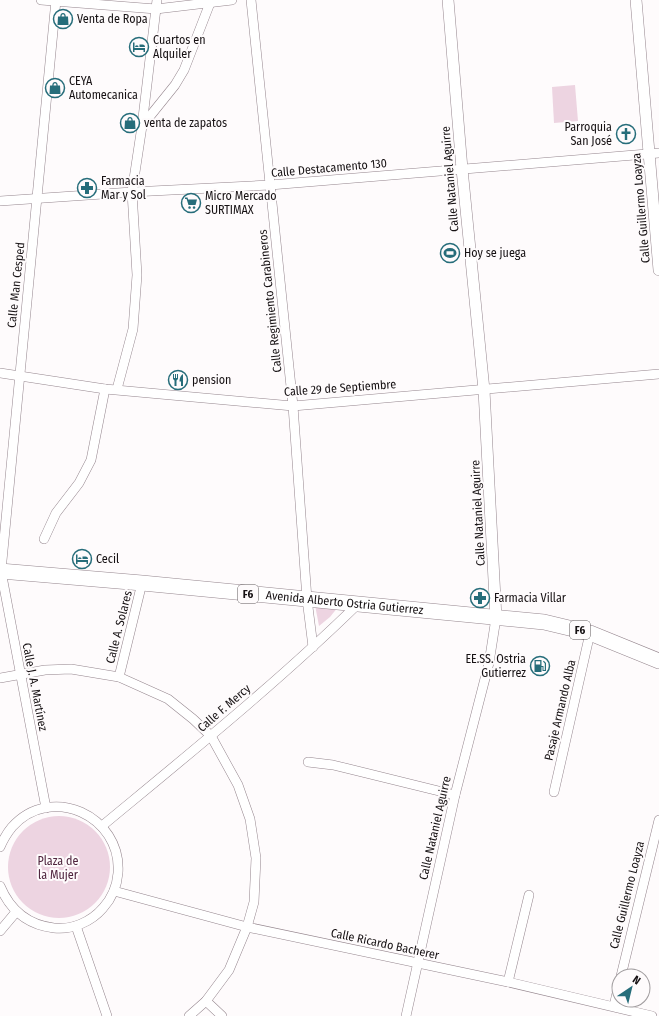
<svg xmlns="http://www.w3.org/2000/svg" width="659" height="1016" font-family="'Fira Sans Condensed',sans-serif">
<rect width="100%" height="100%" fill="#fefbfc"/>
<g fill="#edd4e1">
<polygon points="575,85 578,121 554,123 552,87"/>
<polygon points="315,605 338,607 330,617 319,626"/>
<circle cx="59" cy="867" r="51"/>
</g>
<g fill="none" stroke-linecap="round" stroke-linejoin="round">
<defs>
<g id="minor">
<polyline points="41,0 156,9 232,0"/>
<polyline points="251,0 293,406 307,599 313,647"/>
<polyline points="142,126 175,85 184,70 210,3"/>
<polyline points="0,201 132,192 270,185 659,153"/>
<polyline points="0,373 105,389 293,406 659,374"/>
<polyline points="117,389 133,329 137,275 132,192 142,126 157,0"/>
<polyline points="44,539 56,513 79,483 91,460 105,389"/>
<polyline points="119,677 142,583"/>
<polyline points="0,678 45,670 71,669 119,677 168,699 193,719 211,736 238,785 250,819 256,858 254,902 247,927 229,970 206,1001 189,1016"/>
<polyline points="308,762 333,765 455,795"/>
<polyline points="554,792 590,633"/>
<polyline points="46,808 1,571 56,0"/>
<path d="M102,826C189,754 277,683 358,604"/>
<path d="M0,847C3,840 7,833 12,827C51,783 122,816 118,873C117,886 112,898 103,908C91,922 72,930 54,928C28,925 10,910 0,886"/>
<polyline points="114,891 247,927 508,982 652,1016"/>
<polyline points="76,926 107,1016"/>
<polyline points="0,931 16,912"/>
<polyline points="621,976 659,820"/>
<polyline points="508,982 529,895"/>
<polyline points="206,1001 222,1016"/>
<polyline points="614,1006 619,984"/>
<polyline points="406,1016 455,795 489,663 496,618"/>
</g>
<g id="tertiary">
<polyline points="448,0 462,169 484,390 496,618"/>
<polyline points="636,0 659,270"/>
</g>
<g id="trunk">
<path id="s1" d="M0,571L142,583L544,622L590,633L659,661"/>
</g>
</defs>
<use href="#minor" stroke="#95868e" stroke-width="10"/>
<use href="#tertiary" stroke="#95868e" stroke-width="12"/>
<use href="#trunk" stroke="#95868e" stroke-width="16"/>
<use href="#minor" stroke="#fff" stroke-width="9"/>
<use href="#tertiary" stroke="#fff" stroke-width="11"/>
<use href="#trunk" stroke="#fff" stroke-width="15"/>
</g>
<defs>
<symbol id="shop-ring" viewBox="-11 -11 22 22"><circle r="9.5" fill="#fefbfc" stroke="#266d7a" stroke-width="1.5"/><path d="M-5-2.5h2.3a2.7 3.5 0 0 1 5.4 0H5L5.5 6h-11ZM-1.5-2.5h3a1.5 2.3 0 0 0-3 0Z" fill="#266d7a"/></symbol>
<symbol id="hotel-ring" viewBox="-11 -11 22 22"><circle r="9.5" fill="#fefbfc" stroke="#266d7a" stroke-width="1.5"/><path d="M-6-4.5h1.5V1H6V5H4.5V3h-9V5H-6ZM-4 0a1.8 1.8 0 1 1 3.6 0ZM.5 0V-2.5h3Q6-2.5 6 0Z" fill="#266d7a"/></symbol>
<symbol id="church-ring" viewBox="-11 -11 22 22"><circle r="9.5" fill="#fefbfc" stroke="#266d7a" stroke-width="1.5"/><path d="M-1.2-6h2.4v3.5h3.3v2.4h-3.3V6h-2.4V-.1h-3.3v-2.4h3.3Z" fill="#266d7a"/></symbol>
<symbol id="pharmacy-ring" viewBox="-11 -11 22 22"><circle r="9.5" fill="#fefbfc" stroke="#266d7a" stroke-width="1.5"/><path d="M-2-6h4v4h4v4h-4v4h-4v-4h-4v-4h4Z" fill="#266d7a"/></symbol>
<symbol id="supermarket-ring" viewBox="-11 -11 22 22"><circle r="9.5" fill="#fefbfc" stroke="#266d7a" stroke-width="1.5"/><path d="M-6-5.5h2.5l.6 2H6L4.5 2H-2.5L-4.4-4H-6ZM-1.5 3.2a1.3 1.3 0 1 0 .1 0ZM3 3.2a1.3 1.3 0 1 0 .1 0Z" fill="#266d7a"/></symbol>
<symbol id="stadium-ring" viewBox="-11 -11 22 22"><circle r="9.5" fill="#fefbfc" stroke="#266d7a" stroke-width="1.5"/><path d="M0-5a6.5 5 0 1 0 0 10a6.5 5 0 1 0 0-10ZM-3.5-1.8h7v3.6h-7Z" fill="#266d7a"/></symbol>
<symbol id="restaurant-ring" viewBox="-11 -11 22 22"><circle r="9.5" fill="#fefbfc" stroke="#266d7a" stroke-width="1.5"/><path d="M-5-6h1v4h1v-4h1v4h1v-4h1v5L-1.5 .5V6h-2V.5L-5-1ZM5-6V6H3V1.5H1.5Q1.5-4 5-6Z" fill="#266d7a"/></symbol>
<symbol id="fuel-ring" viewBox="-11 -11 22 22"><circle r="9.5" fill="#fefbfc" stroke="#266d7a" stroke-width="1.5"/><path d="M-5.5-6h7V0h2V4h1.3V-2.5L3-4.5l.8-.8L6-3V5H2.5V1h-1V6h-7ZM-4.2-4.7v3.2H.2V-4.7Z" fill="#266d7a"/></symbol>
</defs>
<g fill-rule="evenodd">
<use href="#shop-ring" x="52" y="8" width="22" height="22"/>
<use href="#hotel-ring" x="128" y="36" width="22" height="22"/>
<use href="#shop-ring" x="44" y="77" width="22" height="22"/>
<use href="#shop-ring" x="119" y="112" width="22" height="22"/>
<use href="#church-ring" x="615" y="123" width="22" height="22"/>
<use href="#pharmacy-ring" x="76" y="177" width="22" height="22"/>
<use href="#supermarket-ring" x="180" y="192" width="22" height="22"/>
<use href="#stadium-ring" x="439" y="242" width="22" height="22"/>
<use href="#restaurant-ring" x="167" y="369" width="22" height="22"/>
<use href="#hotel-ring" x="71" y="548" width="22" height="22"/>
<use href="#pharmacy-ring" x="469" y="587" width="22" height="22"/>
<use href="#fuel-ring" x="529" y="655" width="22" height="22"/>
</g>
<g text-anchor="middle" stroke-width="4" stroke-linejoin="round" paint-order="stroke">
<g fill="#fefbfc" stroke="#5c5759" stroke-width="1">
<rect x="238" y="585" width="20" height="18" rx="3"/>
<rect x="570" y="621" width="20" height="18" rx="3"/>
</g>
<g font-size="11" font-weight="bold" fill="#161113">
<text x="248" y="598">F6</text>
<text x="580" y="634">F6</text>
</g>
<g font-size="12" fill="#161113" stroke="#fefbfc" text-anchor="start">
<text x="77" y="23">Venta de Ropa</text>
<text x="153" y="44">Cuartos en<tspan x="153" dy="14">Alquiler</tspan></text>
<text x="69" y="85">CEYA<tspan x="69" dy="14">Automecanica</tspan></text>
<text x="144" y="127">venta de zapatos</text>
<text x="612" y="131" text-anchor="end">Parroquia<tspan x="612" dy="14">San José</tspan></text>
<text x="101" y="185">Farmacia<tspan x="101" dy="14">Mar y Sol</tspan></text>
<text x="205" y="200">Micro Mercado<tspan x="205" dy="14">SURTIMAX</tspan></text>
<text x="464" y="257">Hoy se juega</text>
<text x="192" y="384">pension</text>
<text x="96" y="563">Cecil</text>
<text x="494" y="602">Farmacia Villar</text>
<text x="526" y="663" text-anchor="end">EE.SS. Ostria<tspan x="526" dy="14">Gutierrez</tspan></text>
</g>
<g font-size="12" fill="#161113" stroke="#fefbfc">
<text transform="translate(329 168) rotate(-5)" y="4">Calle Destacamento 130</text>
<text transform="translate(450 179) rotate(-95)" y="4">Calle Nataniel Aguirre</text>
<text transform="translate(641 208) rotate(-95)" y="4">Calle Guillermo Loayza</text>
<text transform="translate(16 285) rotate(-84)" y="4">Calle Man Cesped</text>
<text transform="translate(270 301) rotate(-96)" y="4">Calle Regimiento Carabineros</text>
<text transform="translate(340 388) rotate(-4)" y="4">Calle 29 de Septiembre</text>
<text transform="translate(478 513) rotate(-93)" y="4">Calle Nataniel Aguirre</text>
<text dy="4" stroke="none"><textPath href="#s1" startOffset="346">Avenida Alberto Ostria Gutierrez</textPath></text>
<text transform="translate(119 627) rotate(-76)" y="4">Calle A. Solares</text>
<text transform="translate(35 687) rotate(79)" y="4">Calle J. A. Martínez</text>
<text transform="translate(224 708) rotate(-41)" y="4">Calle F. Mercy</text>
<text transform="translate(560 710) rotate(-77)" y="4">Pasaje Armando Alba</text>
<text transform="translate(435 828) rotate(-77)" y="4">Calle Nataniel Aguirre</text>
<text transform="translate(627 895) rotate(-76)" y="4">Calle Guillermo Loayza</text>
<text transform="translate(385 944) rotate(12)" y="4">Calle Ricardo Bacherer</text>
</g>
<g font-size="12" fill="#4f253e" stroke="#fefbfc">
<text x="58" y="865">Plaza de<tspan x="58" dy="14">la Mujer</tspan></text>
</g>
</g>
<g transform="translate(631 988) rotate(35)"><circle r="19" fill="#fefbfc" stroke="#a19d9f"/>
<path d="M0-3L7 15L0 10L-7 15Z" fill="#266d7a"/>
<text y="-6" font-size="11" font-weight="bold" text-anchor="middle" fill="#161113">N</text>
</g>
</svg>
